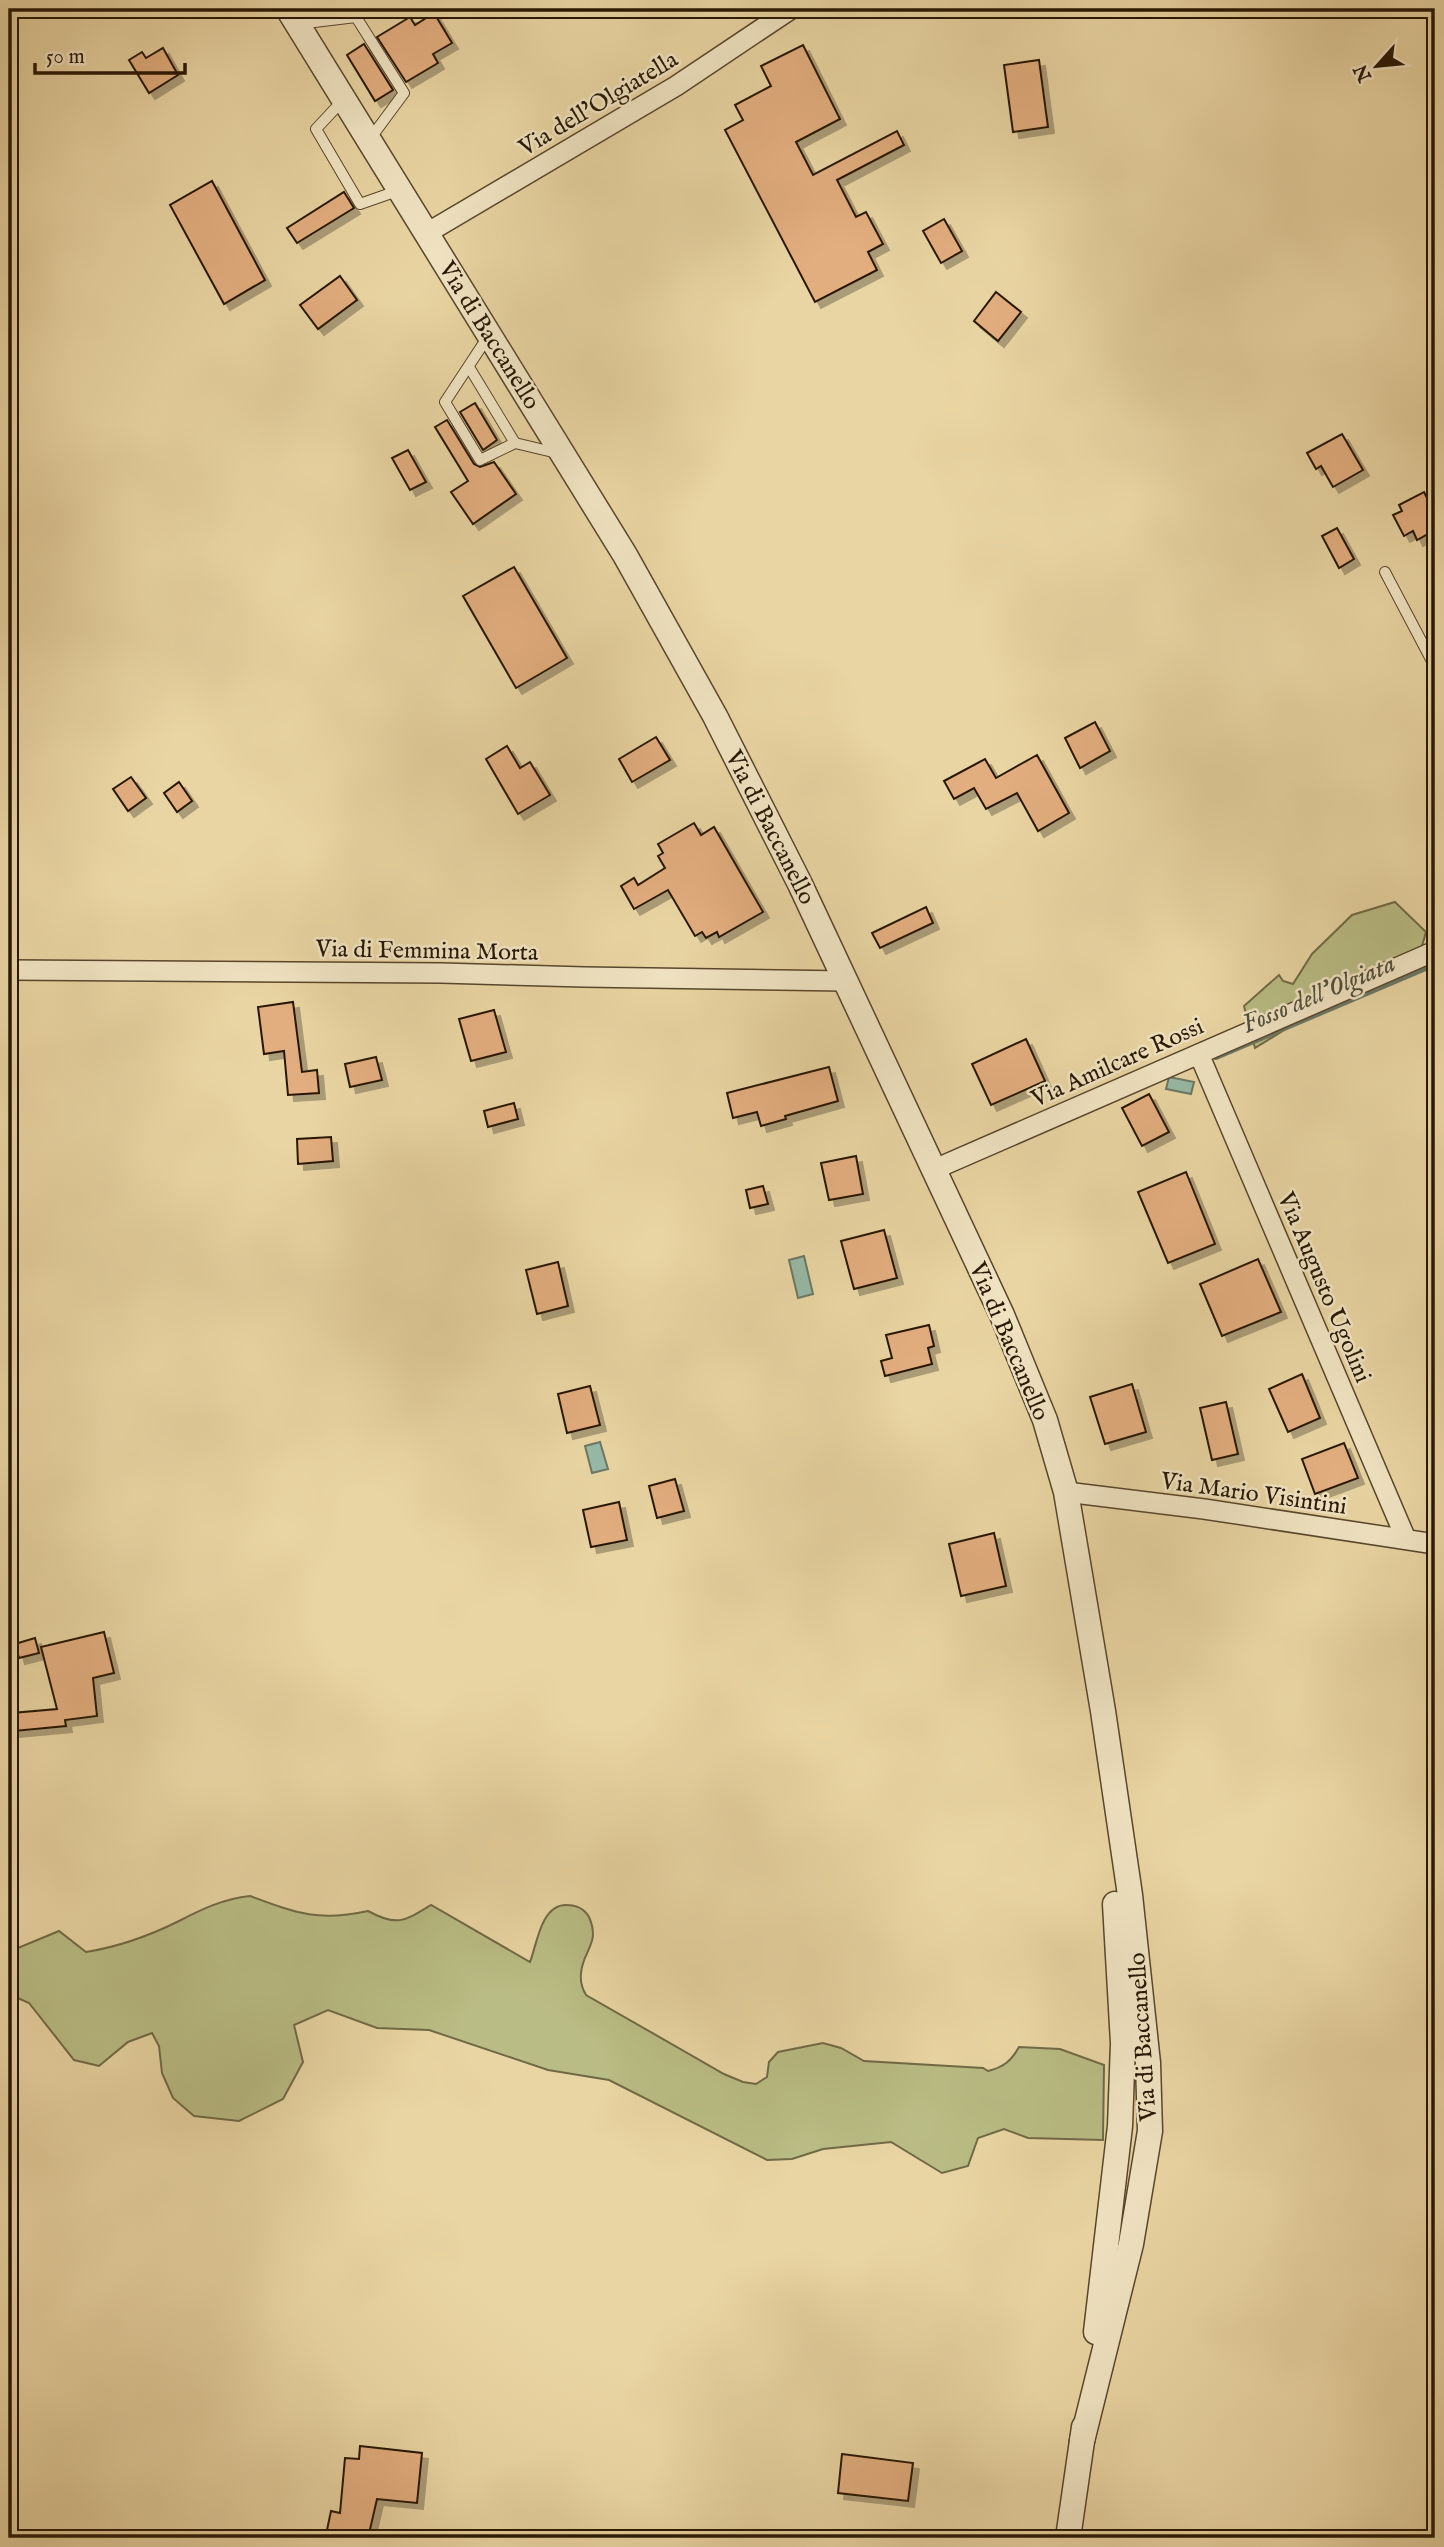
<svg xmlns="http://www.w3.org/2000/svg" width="1444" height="2547" font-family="'IM FELL English',serif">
<defs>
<filter id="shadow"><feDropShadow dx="6" dy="6" stdDeviation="0" flood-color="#0004"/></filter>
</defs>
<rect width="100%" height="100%" fill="#e9d5a3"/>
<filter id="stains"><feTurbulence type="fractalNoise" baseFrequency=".00286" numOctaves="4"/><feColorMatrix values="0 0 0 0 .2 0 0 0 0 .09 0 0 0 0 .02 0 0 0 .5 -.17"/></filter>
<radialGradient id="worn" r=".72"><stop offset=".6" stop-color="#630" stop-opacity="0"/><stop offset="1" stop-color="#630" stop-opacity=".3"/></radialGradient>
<g fill="#b9bc84" stroke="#706a44" stroke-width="2">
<polygon points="1395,902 1426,932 1417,964 1389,983 1341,995 1255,1048 1244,1006 1279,975 1283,981 1293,984 1312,954 1352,915"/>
<path d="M250,1896C296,1913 318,1922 368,1911C397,1927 405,1921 431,1905L530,1962C537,1944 541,1905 566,1905C575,1905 584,1908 589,1917C601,1944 582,1951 581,1974C580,1982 582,1988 586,1995L724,2074L743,2082L756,2084L767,2077L769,2062L778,2052L823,2043L841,2048L864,2061L983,2068L988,2071C1004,2067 1011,2061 1019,2047L1060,2049L1104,2065L1103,2140L1028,2138L1004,2129L978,2138L968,2166L942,2173L891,2142L823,2149L792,2159L767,2160L609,2080L548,2070L429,2030L377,2028L328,2010L294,2025L303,2062L283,2099L239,2121L194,2116L173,2098L162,2073L159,2046L152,2033L128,2042L99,2066L74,2060L29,2003L9,1994V1946L18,1948L59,1931L86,1952C117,1947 151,1935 179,1921C202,1909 223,1899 250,1896Z"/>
</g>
<g fill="#97b9a6" stroke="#6b7865" stroke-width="2">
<polygon points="1169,1077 1194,1082 1191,1094 1166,1089"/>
<polygon points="804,1256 813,1294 798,1298 789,1260"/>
<polygon points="600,1442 608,1469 592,1473 585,1446"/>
</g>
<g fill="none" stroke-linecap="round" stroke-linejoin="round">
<polyline stroke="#6b7865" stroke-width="6" points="1216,1057 1435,964"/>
</g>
<g fill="#e3ae7f" stroke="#281704" stroke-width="2" filter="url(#shadow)">
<polygon points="434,13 452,43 433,54 438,63 406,82 377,37 410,17 415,25"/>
<polygon points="364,44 393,90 375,101 347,55"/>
<polygon points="803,45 840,119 796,142 813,175 897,131 904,145 837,180 856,217 866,212 883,244 868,252 877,270 815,302 725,130 743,120 735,105 771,86 761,66"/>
<polygon points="163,48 178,75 149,93 129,60 142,52 146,58"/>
<polygon points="1039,60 1048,127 1013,132 1004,65"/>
<polygon points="212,181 265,280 224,304 170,205"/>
<polygon points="344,192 354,208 297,243 287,228"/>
<polygon points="944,219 962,251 941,263 923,231"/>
<polygon points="340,276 357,300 318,329 300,305"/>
<polygon points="996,292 1021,312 998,341 974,321"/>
<polygon points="475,403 497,440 483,450 460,412"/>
<polygon points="447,420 474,464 480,467 494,462 516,494 473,524 451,492 468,481 435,427"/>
<polygon points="1342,434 1363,470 1333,487 1321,466 1316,469 1307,453"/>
<polygon points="408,450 426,482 410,490 392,458"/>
<polygon points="1424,492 1435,514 1435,530 1417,540 1413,531 1404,536 1393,515 1402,511 1399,505"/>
<polygon points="1337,528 1354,559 1339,568 1322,536"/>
<polygon points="514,567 567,658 516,688 463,596"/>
<polygon points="1095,722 1110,751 1080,768 1065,738"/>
<polygon points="656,737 670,760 632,782 619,759"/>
<polygon points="507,746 520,768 530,762 550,795 518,814 486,759"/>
<polygon points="1037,755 1069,813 1038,831 1017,793 986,809 974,788 954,799 944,781 985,759 996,778"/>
<polygon points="131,777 146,798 128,811 113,789"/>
<polygon points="179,782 192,801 177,812 164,793"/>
<polygon points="694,823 701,835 714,827 763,912 719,937 717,932 706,938 702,932 695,936 668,890 634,909 621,886 634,878 638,885 665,868 658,856 663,853 658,844"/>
<polygon points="926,907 933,923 880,948 872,933"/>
<polygon points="293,1002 302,1072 317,1070 319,1093 288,1095 284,1051 264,1054 258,1007"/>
<polygon points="494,1010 506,1052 471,1061 459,1019"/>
<polygon points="1026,1039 1045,1081 991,1105 972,1064"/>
<polygon points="376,1057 382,1080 350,1087 345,1064"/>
<polygon points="829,1067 838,1101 785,1116 786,1119 761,1126 757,1112 733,1118 727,1093"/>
<polygon points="1149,1094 1169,1132 1142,1146 1122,1108"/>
<polygon points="514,1103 518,1119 488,1127 484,1111"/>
<polygon points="331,1137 333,1161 298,1164 297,1139"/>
<polygon points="856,1156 863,1194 829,1200 821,1163"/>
<polygon points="1186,1172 1215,1244 1168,1263 1138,1192"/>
<polygon points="763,1186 768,1204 750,1208 746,1190"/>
<polygon points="884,1230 897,1278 854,1289 841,1241"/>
<polygon points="1258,1259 1281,1312 1222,1336 1200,1284"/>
<polygon points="558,1262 568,1306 537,1314 526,1270"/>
<polygon points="929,1325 934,1346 928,1348 932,1364 885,1376 881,1361 892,1358 886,1335"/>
<polygon points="1302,1374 1320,1418 1288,1432 1269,1389"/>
<polygon points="1132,1384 1146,1432 1105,1444 1090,1397"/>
<polygon points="590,1386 600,1425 567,1433 558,1394"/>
<polygon points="1226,1402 1238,1454 1212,1460 1200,1408"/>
<polygon points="1344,1443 1358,1478 1315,1494 1302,1459"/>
<polygon points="675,1479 684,1511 657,1518 649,1486"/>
<polygon points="619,1502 627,1540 591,1547 583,1510"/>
<polygon points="994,1533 1006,1586 961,1596 949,1544"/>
<polygon points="104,1632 114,1673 93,1678 97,1716 65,1720 66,1726 14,1731 12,1713 57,1709 41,1647"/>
<polygon points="35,1638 39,1653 19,1658 15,1644"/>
<polygon points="360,2446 422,2453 417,2503 377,2499 368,2538 327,2530 331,2511 340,2513 345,2458 359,2459"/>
<polygon points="842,2454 913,2463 908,2501 838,2493"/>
</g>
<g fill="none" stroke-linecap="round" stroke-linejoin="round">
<defs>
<g id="service">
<polyline points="298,24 356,17 404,93 370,139"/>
<polyline points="344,99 316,129 360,204 400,190"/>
<polyline points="489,335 445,402 480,460 515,443 557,453"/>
<polyline points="469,367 515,443"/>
<polyline points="1385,572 1435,667"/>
</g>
<g id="minor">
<polyline points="427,233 676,86 791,9"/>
<polyline points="9,970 441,973 584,977 845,981"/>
<polyline points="1199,1054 1406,1539"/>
<polyline points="935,1169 1435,951"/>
<polyline points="1066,1492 1204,1509 1435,1544"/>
</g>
<g id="tertiary">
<polyline points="288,9 625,555 715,716 800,884 1002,1315 1045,1420 1066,1492 1103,1711 1130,1895 1148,2063 1150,2131 1131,2244 1082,2441"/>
<polyline points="1096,2332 1120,2126 1123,2043 1115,1904"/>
<polyline points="1068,2538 1084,2427"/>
</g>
</defs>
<use href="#service" stroke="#58462c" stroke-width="12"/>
<use href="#minor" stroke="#58462c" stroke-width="22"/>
<use href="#tertiary" stroke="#58462c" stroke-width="27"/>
<use href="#service" stroke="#f1e4c3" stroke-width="10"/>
<use href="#minor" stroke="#f1e4c3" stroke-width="19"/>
<use href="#tertiary" stroke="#f1e4c3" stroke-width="24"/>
</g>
<g text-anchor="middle" stroke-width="5" stroke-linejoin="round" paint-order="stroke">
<g font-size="24" fill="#281704" stroke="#f1e4c3">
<text transform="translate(598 103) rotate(-31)" y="8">Via dell'Olgiatella</text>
<text transform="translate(490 335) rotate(58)" y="8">Via di Baccanello</text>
<text transform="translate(771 827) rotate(63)" y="8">Via di Baccanello</text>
<text transform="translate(427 950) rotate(1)" y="8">Via di Femmina Morta</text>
<text transform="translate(1117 1062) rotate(-24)" y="8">Via Amilcare Rossi</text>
<text transform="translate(1325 1287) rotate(67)" y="8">Via Augusto Ugolini</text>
<text transform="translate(1010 1341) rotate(67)" y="8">Via di Baccanello</text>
<text transform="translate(1254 1493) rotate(8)" y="8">Via Mario Visintini</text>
<text transform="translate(1142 2037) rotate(-94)" y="8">Via di Baccanello</text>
</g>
<g font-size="26" font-style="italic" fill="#4f503d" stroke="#f1e4c3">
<text transform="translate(1318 993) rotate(-23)" y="9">Fosso dell'Olgiata</text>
</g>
</g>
<rect width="1444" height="2547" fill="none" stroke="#e9d5a3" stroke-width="35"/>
<rect x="10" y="10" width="1423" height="2526" fill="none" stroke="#281704" stroke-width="3.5"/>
<rect x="18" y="18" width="1409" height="2512" fill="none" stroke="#281704" stroke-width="2"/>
<g transform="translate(1377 66) rotate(243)" stroke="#f1e4c3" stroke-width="5" paint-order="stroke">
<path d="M0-5L12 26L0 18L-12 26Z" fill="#281704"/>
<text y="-10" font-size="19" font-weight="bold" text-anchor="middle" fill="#281704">N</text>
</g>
<path d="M35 63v10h150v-10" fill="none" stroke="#281704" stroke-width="3.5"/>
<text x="46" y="63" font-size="21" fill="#281704" stroke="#f1e4c3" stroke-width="5" paint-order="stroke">50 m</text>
<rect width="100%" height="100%" filter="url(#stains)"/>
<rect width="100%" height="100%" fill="url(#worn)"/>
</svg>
